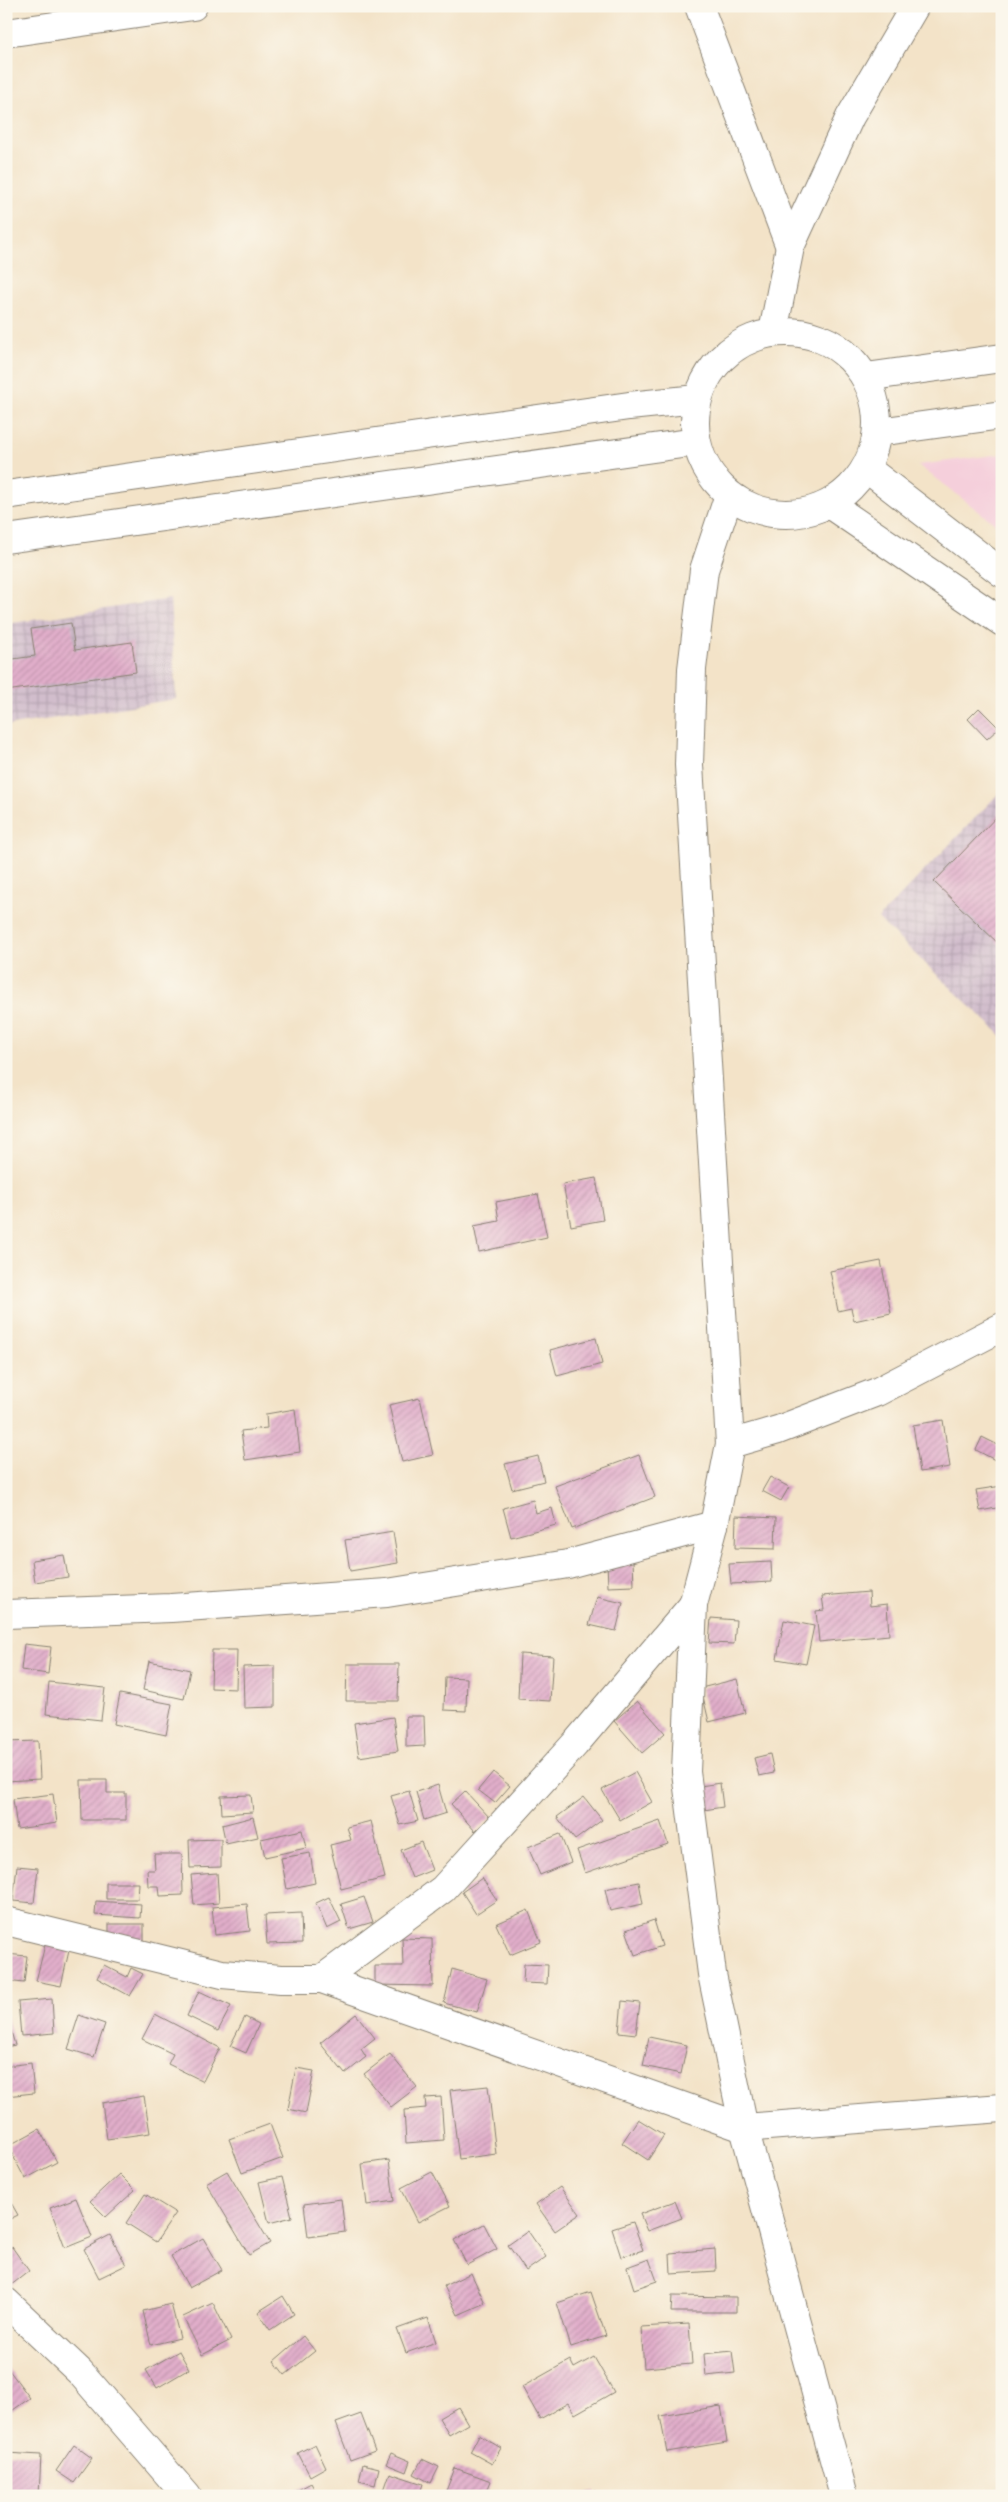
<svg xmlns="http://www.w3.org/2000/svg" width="1008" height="2502" font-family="'Balsamiq Sans',sans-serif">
<defs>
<pattern id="industrial-grid" width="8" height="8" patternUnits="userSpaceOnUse" patternTransform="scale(1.25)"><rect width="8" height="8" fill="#d1bdcc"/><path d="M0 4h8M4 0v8" fill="none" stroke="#b3a2af"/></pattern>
<pattern id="building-hatch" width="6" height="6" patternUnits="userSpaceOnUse" patternTransform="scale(1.25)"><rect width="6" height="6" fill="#e1aeca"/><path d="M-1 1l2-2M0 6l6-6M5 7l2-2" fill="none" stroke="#c095ad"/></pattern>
</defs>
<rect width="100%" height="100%" fill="#fbf7ec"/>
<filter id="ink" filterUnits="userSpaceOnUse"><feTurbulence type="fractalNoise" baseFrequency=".02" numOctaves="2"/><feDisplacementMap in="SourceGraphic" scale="10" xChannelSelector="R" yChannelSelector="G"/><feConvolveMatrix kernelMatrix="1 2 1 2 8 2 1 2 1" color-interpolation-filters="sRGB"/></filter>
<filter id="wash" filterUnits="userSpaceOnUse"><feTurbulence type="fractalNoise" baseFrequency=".0096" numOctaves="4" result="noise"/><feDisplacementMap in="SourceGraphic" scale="20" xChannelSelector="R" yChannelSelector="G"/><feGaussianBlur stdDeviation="1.12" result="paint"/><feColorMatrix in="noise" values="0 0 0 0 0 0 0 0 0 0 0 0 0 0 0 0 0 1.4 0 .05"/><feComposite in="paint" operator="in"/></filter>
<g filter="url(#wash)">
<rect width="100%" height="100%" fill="#f3e3c8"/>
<polygon fill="#f5cfdb" points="1002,454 1002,529 918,465"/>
<g fill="url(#industrial-grid)">
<polygon points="170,599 176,699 6,726 6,624"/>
<polygon points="1002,790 1002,1036 878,919"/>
</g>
<g id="blocks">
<g fill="url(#building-hatch)">
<polygon points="71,623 75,650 132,642 136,672 6,691 6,660 35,656 31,629"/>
<polygon points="979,708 999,728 987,739 968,719"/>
<polygon points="1002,811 1002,947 934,882"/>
<polygon points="596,1178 603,1220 571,1226 563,1184"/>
<polygon points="538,1194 547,1237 479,1252 474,1226 499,1221 496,1202"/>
<polygon points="881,1261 891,1313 854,1321 851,1308 838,1311 830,1271"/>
<polygon points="596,1338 602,1364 557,1376 550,1350"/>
<polygon points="420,1398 433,1455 402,1462 389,1405"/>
<polygon points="295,1409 300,1452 245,1460 241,1431 267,1428 266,1414"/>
<polygon points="943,1420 950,1467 920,1472 913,1425"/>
<polygon points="982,1437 1002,1447 995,1460 976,1450"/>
<polygon points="639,1455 655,1497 572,1529 555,1486"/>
<polygon points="538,1456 544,1481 512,1489 505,1464"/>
<polygon points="770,1477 789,1487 781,1501 762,1491"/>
<polygon points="1002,1486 1002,1507 980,1511 976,1490"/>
<polygon points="533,1500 536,1513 552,1508 556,1525 511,1537 503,1508"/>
<polygon points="736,1516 776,1518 775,1549 735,1548"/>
<polygon points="393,1532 398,1563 350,1571 345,1540"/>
<polygon points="64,1555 68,1577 35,1582 32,1560"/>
<polygon points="633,1560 634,1586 608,1587 607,1561"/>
<polygon points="771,1562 772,1582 731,1584 729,1564"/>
<polygon points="869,1592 870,1606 887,1604 889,1635 819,1642 816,1611 824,1610 822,1596"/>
<polygon points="597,1597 623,1603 616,1631 589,1625"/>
<polygon points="711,1618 736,1620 734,1644 709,1643"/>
<polygon points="784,1620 814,1626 806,1664 777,1659"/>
<polygon points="24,1644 51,1647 48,1674 21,1670"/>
<polygon points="212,1650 237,1650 236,1689 211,1688"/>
<polygon points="520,1654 553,1656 550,1701 518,1699"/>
<polygon points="149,1661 190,1670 184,1699 143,1690"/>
<polygon points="347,1664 399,1664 398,1701 346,1701"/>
<polygon points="275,1666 275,1707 244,1708 243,1667"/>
<polygon points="6,1671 10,1694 6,1695"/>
<polygon points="445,1677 467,1678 466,1711 444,1710"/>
<polygon points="737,1679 745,1713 709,1722 701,1688"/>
<polygon points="49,1682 105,1688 101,1720 46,1714"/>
<polygon points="120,1694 172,1704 166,1735 114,1724"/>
<polygon points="637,1701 665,1733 642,1753 614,1721"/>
<polygon points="406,1716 424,1716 425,1746 406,1747"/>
<polygon points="393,1717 398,1751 359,1757 354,1723"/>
<polygon points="38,1741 40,1779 6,1781 6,1742"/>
<polygon points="770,1754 774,1773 759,1776 754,1758"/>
<polygon points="493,1772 510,1786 495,1803 478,1790"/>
<polygon points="635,1772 652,1802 620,1820 602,1790"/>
<polygon points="81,1780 107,1780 107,1793 126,1793 126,1820 82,1820"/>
<polygon points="720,1783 723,1807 704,1810 700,1786"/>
<polygon points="438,1785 446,1813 424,1820 416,1792"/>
<polygon points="409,1791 418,1821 400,1825 391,1796"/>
<polygon points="465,1791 490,1818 475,1831 451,1804"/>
<polygon points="53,1794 57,1823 17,1829 13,1799"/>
<polygon points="251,1795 253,1812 222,1814 221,1796"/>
<polygon points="584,1797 602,1820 575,1840 557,1817"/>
<polygon points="253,1817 258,1837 226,1844 222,1825"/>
<polygon points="371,1821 385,1878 341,1889 330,1845 351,1840 347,1827"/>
<polygon points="660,1821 668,1844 585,1873 577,1850"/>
<polygon points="302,1830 306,1848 265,1857 261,1839"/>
<polygon points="560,1834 571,1862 540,1875 528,1847"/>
<polygon points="221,1839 221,1867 190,1868 189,1840"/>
<polygon points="421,1842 432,1870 412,1878 401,1850"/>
<polygon points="310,1853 315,1883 287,1889 281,1858"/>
<polygon points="154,1854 182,1854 183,1895 160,1896 159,1886 148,1886 147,1870 155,1870"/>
<polygon points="17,1866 38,1868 34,1903 13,1901"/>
<polygon points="217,1873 219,1903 194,1905 191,1875"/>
<polygon points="482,1878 497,1900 476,1914 462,1892"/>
<polygon points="639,1882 643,1904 610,1911 605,1889"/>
<polygon points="106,1883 139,1883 138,1899 106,1899"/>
<polygon points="329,1897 341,1922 327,1929 316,1903"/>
<polygon points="364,1897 373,1922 349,1929 341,1904"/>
<polygon points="96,1901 141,1904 140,1918 95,1915"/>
<polygon points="247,1904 250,1931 215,1935 212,1907"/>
<polygon points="528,1910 541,1942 510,1955 496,1924"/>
<polygon points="301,1913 302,1943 267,1944 265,1915"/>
<polygon points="654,1920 662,1946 635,1955 626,1930"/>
<rect x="109" y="1924" width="35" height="16"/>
<polygon points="47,1937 71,1942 61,1986 36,1981"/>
<polygon points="402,1938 432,1939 433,1986 375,1985 375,1966 403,1966"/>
<polygon points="6,1954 27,1956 24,1983 6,1981"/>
<polygon points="524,1964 548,1965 547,1984 523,1983"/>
<polygon points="104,1965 127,1977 131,1968 143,1974 130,1996 97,1978"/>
<polygon points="452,1969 487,1979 477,2012 444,2003"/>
<polygon points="199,1991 231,2006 218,2031 187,2016"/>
<polygon points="52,1999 54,2033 21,2036 18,2002"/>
<polygon points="622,2001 640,2003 636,2034 619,2032"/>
<polygon points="6,2014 15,2045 6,2047"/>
<polygon points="155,2014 220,2048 203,2081 168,2064 173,2054 142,2039"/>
<polygon points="356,2014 375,2038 361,2049 366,2057 345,2074 320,2043"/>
<polygon points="79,2015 105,2024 94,2057 68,2049"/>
<polygon points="245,2017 259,2024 246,2053 230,2046"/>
<polygon points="649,2037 687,2045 681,2074 643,2066"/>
<polygon points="390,2054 417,2087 391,2107 364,2074"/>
<polygon points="31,2063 34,2093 6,2096 6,2066"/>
<polygon points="296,2068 314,2071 306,2113 288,2109"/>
<polygon points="488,2086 496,2154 459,2159 450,2090"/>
<polygon points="144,2096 150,2133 107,2139 102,2103"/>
<polygon points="441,2097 444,2140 406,2143 404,2110 426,2108 425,2098"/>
<polygon points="638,2119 664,2135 648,2160 622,2143"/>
<polygon points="270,2124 283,2158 242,2173 229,2139"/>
<polygon points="39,2129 57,2162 25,2179 8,2146"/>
<polygon points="389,2160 394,2201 367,2205 362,2164"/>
<polygon points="227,2171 270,2243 249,2255 206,2183"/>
<polygon points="432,2172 450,2206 418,2222 401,2188"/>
<polygon points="119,2174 135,2190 106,2217 90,2201"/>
<polygon points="282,2177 292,2217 269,2223 259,2182"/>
<polygon points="560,2187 580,2214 555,2231 536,2204"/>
<polygon points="6,2194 18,2215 6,2221"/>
<polygon points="145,2194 176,2213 156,2242 126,2223"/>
<polygon points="76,2198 92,2237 65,2248 50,2208"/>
<polygon points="341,2199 345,2232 308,2237 304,2204"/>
<polygon points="675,2201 682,2218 647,2231 640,2214"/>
<polygon points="633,2222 643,2250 621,2257 612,2229"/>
<polygon points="484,2224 497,2249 467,2265 454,2240"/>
<polygon points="528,2231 546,2257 526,2271 508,2245"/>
<polygon points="110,2235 126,2265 99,2278 84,2249"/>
<polygon points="203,2238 222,2270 189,2288 171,2256"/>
<polygon points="12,2247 29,2271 10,2286 6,2281 6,2252"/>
<polygon points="715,2249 716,2271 671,2274 670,2253"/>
<polygon points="649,2259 657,2281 634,2289 627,2267"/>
<polygon points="471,2273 485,2303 458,2315 444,2286"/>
<polygon points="591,2292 606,2336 571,2347 557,2303"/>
<polygon points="283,2296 294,2314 270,2330 258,2312"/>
<polygon points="672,2296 736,2297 736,2312 671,2312"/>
<polygon points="213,2303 231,2340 202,2355 183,2317"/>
<polygon points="171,2304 180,2338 151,2345 143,2311"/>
<polygon points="428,2318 436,2342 406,2353 397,2329"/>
<polygon points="689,2324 692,2364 644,2368 641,2327"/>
<polygon points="303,2336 315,2351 285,2375 274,2361"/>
<polygon points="179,2351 189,2369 157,2388 146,2370"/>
<polygon points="732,2351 735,2373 706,2376 704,2354"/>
<polygon points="594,2357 614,2392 575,2414 568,2403 540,2419 522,2387 570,2360 574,2368"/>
<polygon points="6,2366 30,2398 6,2415"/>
<polygon points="721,2406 727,2442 667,2452 660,2416"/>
<polygon points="458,2407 468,2424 449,2435 439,2418"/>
<polygon points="361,2414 375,2451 350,2460 336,2423"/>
<polygon points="479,2435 501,2448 492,2464 470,2452"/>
<polygon points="315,2444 326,2467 310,2476 298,2453"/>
<polygon points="74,2445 92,2458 74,2483 56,2471"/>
<polygon points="6,2453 41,2455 39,2496 6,2496"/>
<polygon points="391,2453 410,2461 406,2472 386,2464"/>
<polygon points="422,2459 439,2467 431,2483 414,2474"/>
<polygon points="363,2464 379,2468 375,2485 359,2481"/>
<polygon points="455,2468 491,2481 485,2496 444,2496"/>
<polygon points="390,2473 423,2484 419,2496 382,2496"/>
<polygon points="311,2483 318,2496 287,2496"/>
<polygon points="595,2491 596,2496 577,2496 577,2495"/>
</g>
</g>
</g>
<g filter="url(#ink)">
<use href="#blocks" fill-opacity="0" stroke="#888072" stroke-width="1"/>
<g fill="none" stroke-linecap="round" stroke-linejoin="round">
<defs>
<g id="minor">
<polyline points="699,6 790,247"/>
<circle cx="786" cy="423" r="91"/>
<polyline points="773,332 790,247 850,117 915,6"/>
<polyline points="866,377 1002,358"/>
<polyline points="878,432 1002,415"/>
<polyline points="866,468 1002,573"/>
<polyline points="6,495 629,406 697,399"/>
<polyline points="729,495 704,570 692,669 689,765 730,1444 714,1525 693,1605 686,1772 712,1974 744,2128 844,2496"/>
<polyline points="829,504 1002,622"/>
<polyline points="6,539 696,442"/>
<polyline points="730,1444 778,1430 877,1392 1002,1327"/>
<polyline points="6,1614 171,1608 387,1593 568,1564 714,1525"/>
<polyline points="6,1921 222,1974 281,1979 322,1979 443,1889 575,1744 693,1605"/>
<polyline points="322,1979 744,2128 1002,2108"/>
<polyline points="6,2302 80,2372 187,2496"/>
</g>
<polyline id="highway" points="6,33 193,6"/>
</defs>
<use href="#minor" stroke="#888072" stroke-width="30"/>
<use href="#highway" stroke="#888072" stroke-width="30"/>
<use href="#minor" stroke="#fff" stroke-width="28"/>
<use href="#highway" stroke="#fff" stroke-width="28"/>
</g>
</g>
<rect width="1008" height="2502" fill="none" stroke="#fbf7ec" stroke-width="25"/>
</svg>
